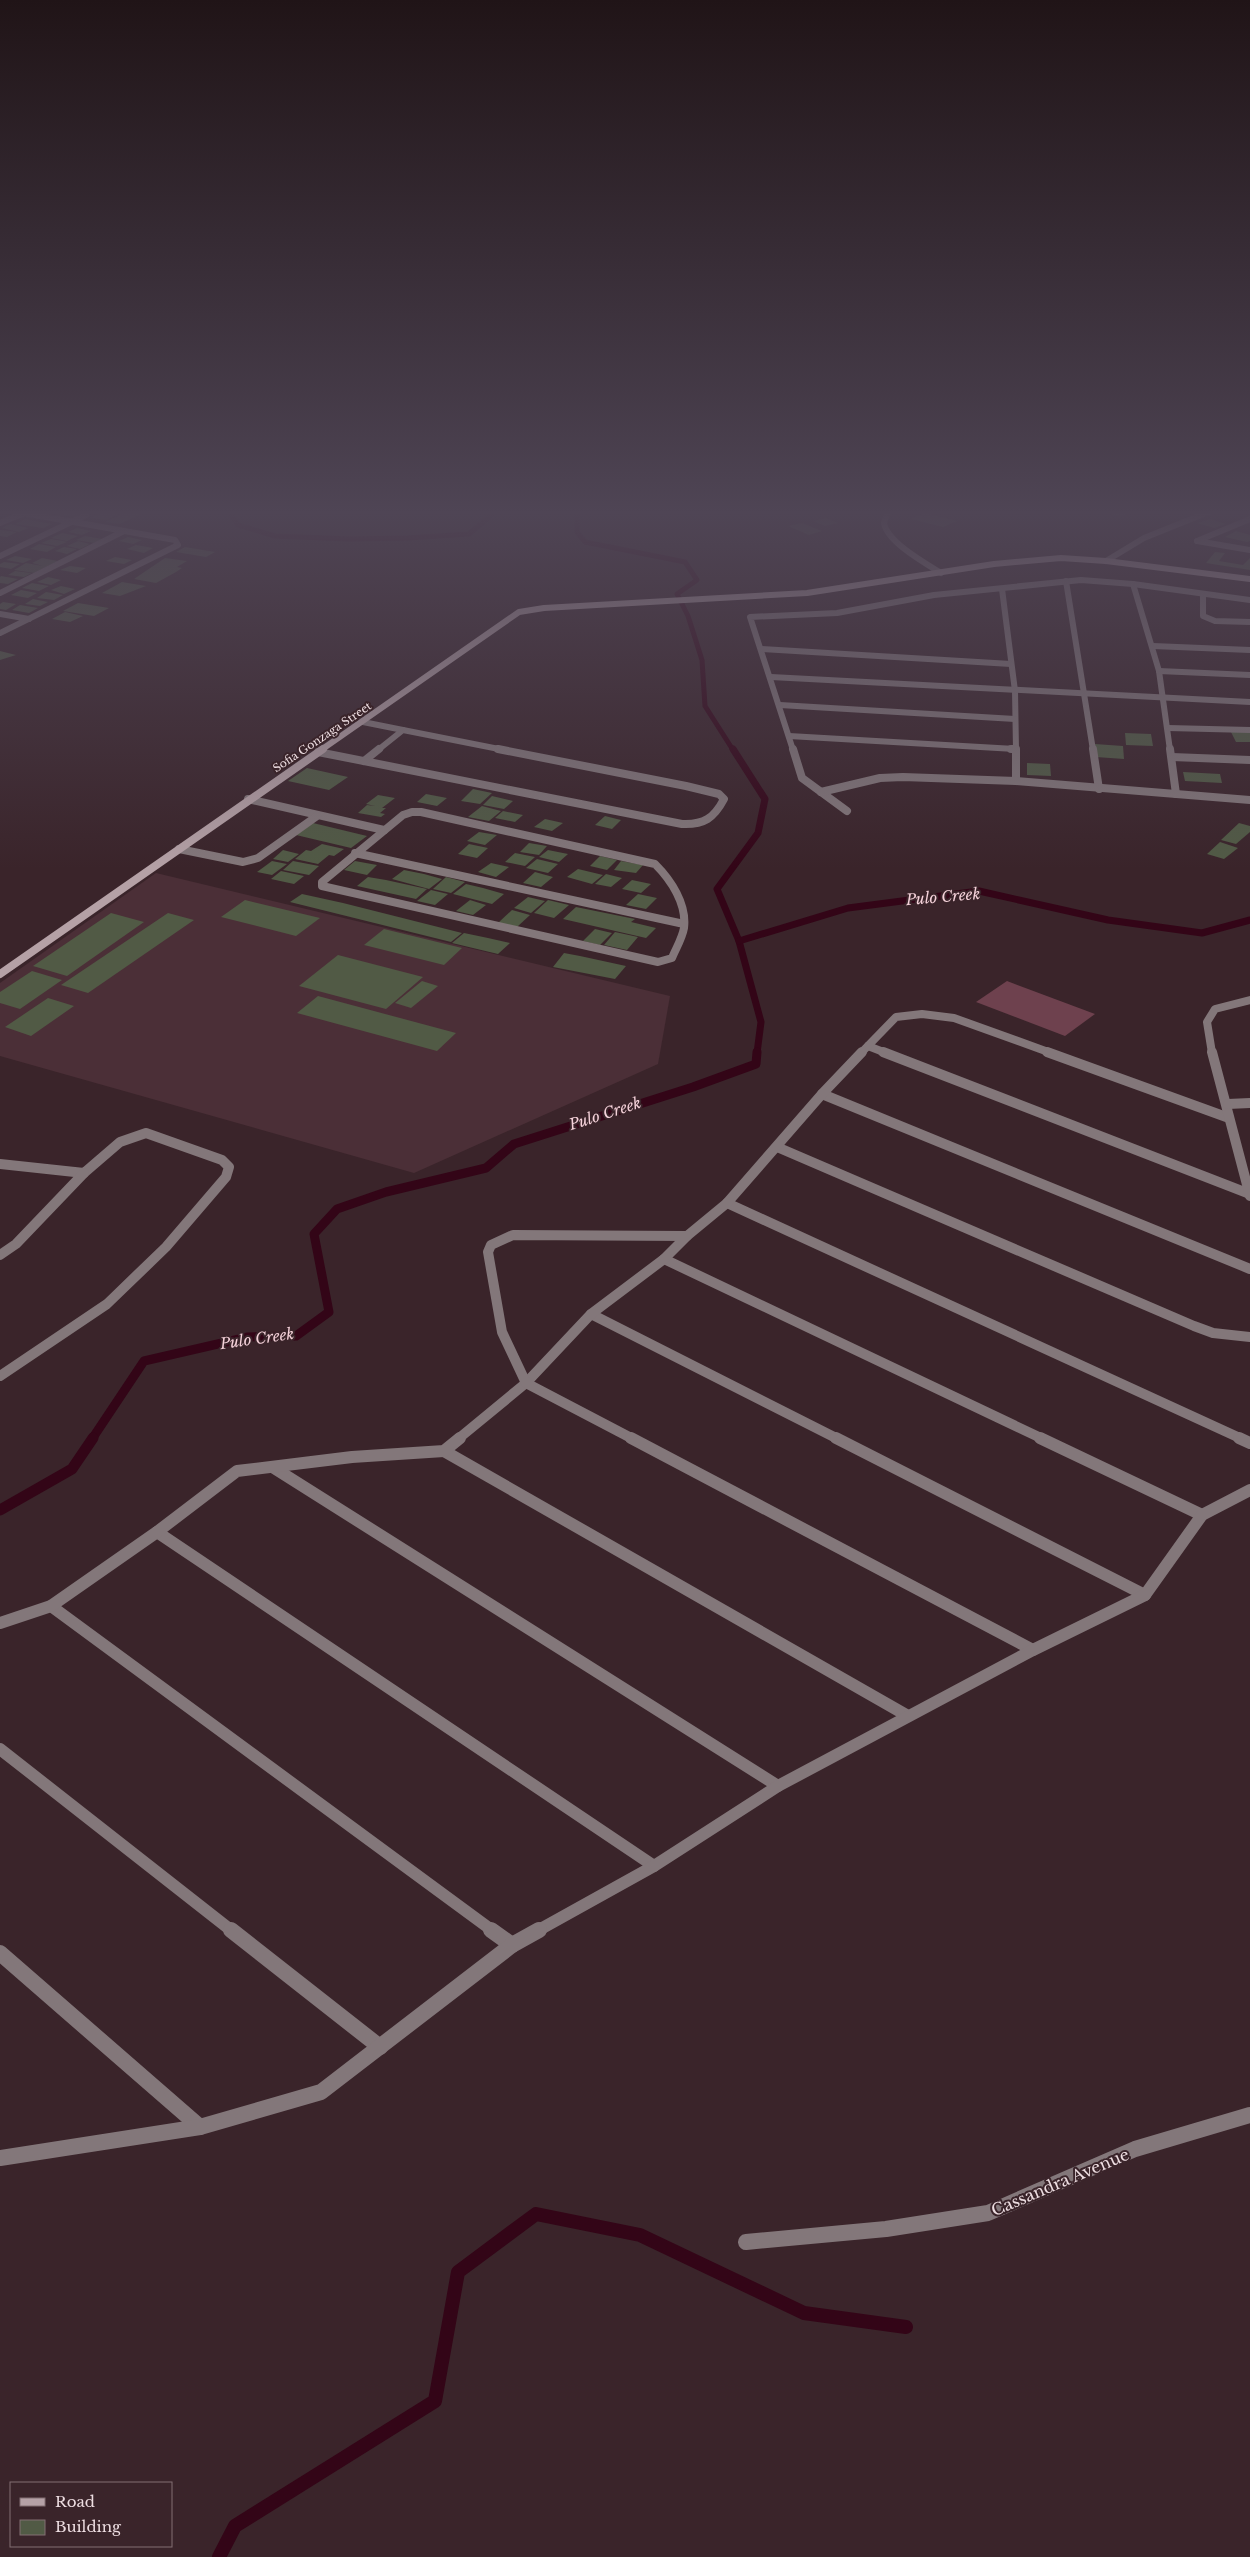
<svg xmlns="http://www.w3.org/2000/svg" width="1250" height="2557" font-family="'Libre Baskerville',serif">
<rect width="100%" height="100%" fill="#3a242a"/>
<polygon fill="#4b2f37" points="156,873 670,996 658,1064 414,1173 0,1056 0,983"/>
<polygon fill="#6e414e" points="1007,981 1095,1014 1065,1036 976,1002"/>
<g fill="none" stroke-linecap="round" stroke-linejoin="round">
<g stroke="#330517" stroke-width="5">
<polyline points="229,511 238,525 275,536 349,539 408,538 469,534 496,511"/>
<polyline points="577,511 577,532 585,542 685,562 697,580 677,594 688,616 702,660 705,706 733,750"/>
</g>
<g stroke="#330517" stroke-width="7">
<polyline points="733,749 765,799 758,833 717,889 739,941 761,1022 757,1053"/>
<polyline points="739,941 848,908 979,891 1108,920 1202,933 1250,920"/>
</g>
<polyline stroke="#330517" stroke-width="9" points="92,1439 144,1361 248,1337 296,1336 329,1312 314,1234 337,1209 386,1192 486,1168 514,1144 693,1087 756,1064 757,1052"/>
<polyline stroke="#330517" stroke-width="11" points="0,1510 72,1469 93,1438"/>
<polyline stroke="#330517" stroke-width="14" points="219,2557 235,2526 435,2401 458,2272 536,2214 640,2235 804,2313 906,2327"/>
</g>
<g fill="#515a45">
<polygon points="62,511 85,511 74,517 57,514"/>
<polygon points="104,511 123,511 107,520 92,518"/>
<polygon points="1102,511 1131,511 1121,517"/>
<polygon points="126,512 140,514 120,524 105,522"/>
<polygon points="925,513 957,521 943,527 911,519"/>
<polygon points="826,518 838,523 825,526 813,521"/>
<polygon points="25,519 40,522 52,524 43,528 15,524"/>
<polygon points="1210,519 1226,524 1214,528 1197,523"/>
<polygon points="802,523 822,531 809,535 788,526"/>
<polygon points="10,524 28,528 19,532 2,528"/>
<polygon points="77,528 91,531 82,535 68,532"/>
<polygon points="0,530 1,530 17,532 7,537 0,536"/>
<polygon points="1236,531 1250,535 1250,541 1247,542 1225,537"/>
<polygon points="62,533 78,536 67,541 51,538"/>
<polygon points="85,536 102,539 94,543 76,540"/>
<polygon points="128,537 142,540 133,544 119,541"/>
<polygon points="51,539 63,541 67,542 57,546 41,543"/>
<polygon points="78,541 90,544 80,549 67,546"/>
<polygon points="39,544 56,547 47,552 30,549"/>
<polygon points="136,545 153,548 144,553 127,549"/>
<polygon points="64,547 77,549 67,554 55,551"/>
<polygon points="185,547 215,552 206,557 176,552"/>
<polygon points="1215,552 1225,553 1219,561 1243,565 1250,558 1250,570 1206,563"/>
<polygon points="15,556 32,559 23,563 6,560"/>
<polygon points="115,557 132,560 124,564 106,561"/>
<polygon points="42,558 58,561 34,573 14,570 26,563 43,566 32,563"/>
<polygon points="165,558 187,561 177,567 182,568 176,572 156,583 134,579"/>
<polygon points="4,562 20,564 11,569 0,567 0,564"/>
<polygon points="70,566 86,568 77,573 60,570"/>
<polygon points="15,571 32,573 24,577 8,575"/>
<polygon points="0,577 1,576 18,579 8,584 0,583"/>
<polygon points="48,577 61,580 51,585 37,582"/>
<polygon points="122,582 146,586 120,596 102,593"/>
<polygon points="32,583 49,586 39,591 22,588"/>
<polygon points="61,586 75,589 64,594 51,590"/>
<polygon points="21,590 37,593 28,598 11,595"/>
<polygon points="46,592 63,595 54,600 37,598"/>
<polygon points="33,599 48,602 40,606 25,604"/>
<polygon points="3,602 16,604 6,610 0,609 0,604"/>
<polygon points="78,603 109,608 94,616 63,611"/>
<polygon points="20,605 38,608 29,613 12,610"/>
<polygon points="65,612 83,616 70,622 52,619"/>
<polygon points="0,651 16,655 0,660"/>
<polygon points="1231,732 1250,732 1250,742 1236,742"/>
<polygon points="1125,733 1151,734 1153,746 1126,745"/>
<polygon points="1095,744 1123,746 1124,759 1096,757"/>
<polygon points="1027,763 1050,764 1051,776 1027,775"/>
<polygon points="307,768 348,777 329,790 288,781"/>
<polygon points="1183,772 1220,774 1222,783 1185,781"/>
<polygon points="473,789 492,793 480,804 461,801"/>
<polygon points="426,794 447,798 437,806 417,802"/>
<polygon points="378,795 395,798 382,808 386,808 380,813 385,814 381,817 358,813 367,805 375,806 366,804"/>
<polygon points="492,796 513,801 504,809 483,805"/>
<polygon points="482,806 501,811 489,821 468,817"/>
<polygon points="503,811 523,815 515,822 495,818"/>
<polygon points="605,816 621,820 612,829 595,825"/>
<polygon points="545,819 563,823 552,831 534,827"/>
<polygon points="313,823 367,836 351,848 296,835"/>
<polygon points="1239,823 1250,826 1250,832 1236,844 1221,840"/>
<polygon points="479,832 497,835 485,845 467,841"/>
<polygon points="1220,842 1238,848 1224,859 1207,854"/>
<polygon points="529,843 547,846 539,855 520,852"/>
<polygon points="322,844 344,849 334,856 329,855 318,864 295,859 306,850 311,851"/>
<polygon points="469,844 488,848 477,858 458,854"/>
<polygon points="283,850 299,854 288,862 273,859"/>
<polygon points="548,850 568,854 559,862 539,857"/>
<polygon points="515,853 535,857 525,866 505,862"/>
<polygon points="600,856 617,860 607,870 590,866"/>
<polygon points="537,859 558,864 548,873 526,868"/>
<polygon points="272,861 287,864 272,875 257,872"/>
<polygon points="293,861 319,866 309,875 283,870"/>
<polygon points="355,861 377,865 367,875 344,870"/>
<polygon points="621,861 643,865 636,873 614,870"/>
<polygon points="491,863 509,867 496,877 478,872"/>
<polygon points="578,869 603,875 592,884 567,877"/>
<polygon points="404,870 424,874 442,879 429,889 392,879"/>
<polygon points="281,871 304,876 294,884 271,879"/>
<polygon points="535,872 553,877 541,887 523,883"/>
<polygon points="606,874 622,878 611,887 595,884"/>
<polygon points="368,877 386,880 427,889 416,899 357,886"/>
<polygon points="446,877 465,882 451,893 433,889"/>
<polygon points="632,880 651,884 641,893 622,889"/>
<polygon points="466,884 483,888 504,894 492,904 453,894"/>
<polygon points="431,890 448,894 435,905 417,901"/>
<polygon points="302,894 343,903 462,933 451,942 290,902"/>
<polygon points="638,894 657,898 646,909 626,905"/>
<polygon points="528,897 545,901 531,913 514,908"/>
<polygon points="245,900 320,918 296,936 221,917"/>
<polygon points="470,900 486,905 473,915 456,911"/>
<polygon points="548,900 569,905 554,918 534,913"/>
<polygon points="576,907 635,919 631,922 656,928 646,938 563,919"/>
<polygon points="512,910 530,915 517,927 498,923"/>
<polygon points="111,913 144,922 67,976 33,966"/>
<polygon points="168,913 194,920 88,993 61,985"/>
<polygon points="384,929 462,948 444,965 364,945"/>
<polygon points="595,929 612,933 600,945 583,941"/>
<polygon points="615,932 638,937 627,950 604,945"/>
<polygon points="464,933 488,938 510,943 498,954 452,943"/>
<polygon points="564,953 580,956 626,966 615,979 553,967"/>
<polygon points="338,955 423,977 386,1009 299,986"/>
<polygon points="32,971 62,980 20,1009 0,1003 0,992"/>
<polygon points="422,981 438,986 411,1008 395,1003"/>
<polygon points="318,996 456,1033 437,1051 297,1013"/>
<polygon points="48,998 74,1006 31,1036 5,1027"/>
</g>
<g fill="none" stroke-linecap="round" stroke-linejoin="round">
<g stroke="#83777a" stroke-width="6">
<path d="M888,511L884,523C887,542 925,563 941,573"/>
<polyline points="0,523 22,514"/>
<polyline points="1197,541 1250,519"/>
<polyline points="1197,541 1250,550"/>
<polyline points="0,556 86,515"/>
<polyline points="1106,561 1144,538 1211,511"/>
<polyline points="1066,581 1093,750"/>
<polyline points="1133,584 1159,671 1170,750"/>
<polyline points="1002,589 1015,691 1016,750"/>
<polyline points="0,593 124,531"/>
<polyline points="1203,594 1203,616 1215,621 1250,622"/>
<polyline points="0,614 29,619"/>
<polyline points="0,633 178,545 175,540 12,511"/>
<polyline points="1153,646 1250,650"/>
<polyline points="761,649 1011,664"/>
<polyline points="1159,671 1250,675"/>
<polyline points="771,677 1250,702"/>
<polyline points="780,705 1015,719"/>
<polyline points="363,722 403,730"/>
<polyline points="1168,728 1250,730"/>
<polyline points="789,736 1015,749"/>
<polyline points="378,750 403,730 504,750"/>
<polyline points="793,750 750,617 837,613 934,595 1081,580 1133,584 1250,600"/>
</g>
<g stroke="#83777a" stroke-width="8">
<polyline points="793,749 802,778 847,811"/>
<polyline points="1011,749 1015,749"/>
<polyline points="1016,749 1016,781"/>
<polyline points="1093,749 1099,789"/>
<polyline points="1170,749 1176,794"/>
<path d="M318,752L682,824C704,825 714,818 724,799L719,794L686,786L498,749"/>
<polyline points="1172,757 1250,760"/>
<polyline points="364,761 379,749"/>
<polyline points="821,792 880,778 903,777 1016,781 1250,800"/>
<polyline points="248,799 384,830"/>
<path d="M412,812H421L655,864C671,880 687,904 684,928C682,939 676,948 672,958L658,962L322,886V882L403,815Z"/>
<polyline points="179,849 243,862 258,858 317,816"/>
<polyline points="355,853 684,924"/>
<polyline points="868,1046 886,1053"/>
<polyline points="861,1053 896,1017 922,1014 954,1018 1051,1053"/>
<polyline points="1212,1053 1207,1022 1215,1009 1250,1000"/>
</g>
<g stroke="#83777a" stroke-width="10">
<polyline points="883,1052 1250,1194"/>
<polyline points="1047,1052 1229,1118"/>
<polyline points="1212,1052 1250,1196"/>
<polyline points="822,1094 1250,1269"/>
<polyline points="1228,1104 1250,1103"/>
<polyline points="777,1147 1194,1326 1213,1333 1250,1337"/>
<polyline points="0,1164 84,1173 120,1142 146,1133 222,1160 229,1167 226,1177 166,1247 107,1304 0,1376"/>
<polyline points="727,1203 1242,1439"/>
<polyline points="0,1255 16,1244 84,1173"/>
<polyline points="664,1259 1043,1439"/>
<polyline points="591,1314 838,1439"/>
<polyline points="458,1439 526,1383 591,1314 664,1259 687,1236 727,1203 822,1094 862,1052"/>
<polyline points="633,1439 526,1383 502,1332 488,1252 491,1245 513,1235 687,1236"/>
</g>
<g stroke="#83777a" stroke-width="12">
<polyline points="631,1438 1033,1650"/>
<polyline points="836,1438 1145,1595"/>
<polyline points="1040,1438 1202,1515"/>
<polyline points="1239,1438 1250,1443"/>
<polyline points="444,1451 908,1716"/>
<polyline points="274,1468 778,1786"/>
<polyline points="157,1532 654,1866"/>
<polyline points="51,1606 493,1931"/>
<polyline points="0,1623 51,1606 157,1532 237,1471 352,1457 444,1451 460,1438"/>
<polyline points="0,1749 232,1931"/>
<polyline points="537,1931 654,1866 778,1786 1033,1650 1145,1595 1202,1515 1250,1490"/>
</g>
<g stroke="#83777a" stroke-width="16">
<polyline points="231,1930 380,2047"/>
<polyline points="491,1930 512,1945"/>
<polyline points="0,1953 200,2127"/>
<polyline points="0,2158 200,2127 321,2092 512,1945 539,1930"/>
<polyline points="746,2242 886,2229 988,2213 1135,2149 1250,2115"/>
</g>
<polyline stroke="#b5a1a6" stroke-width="6" points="321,750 519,612 544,608 807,593 994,564 1061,558 1106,561 1250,579"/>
<polyline stroke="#b5a1a6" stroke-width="8" points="0,974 323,749"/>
</g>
<linearGradient id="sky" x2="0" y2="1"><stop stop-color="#201417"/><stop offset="0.59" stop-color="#4f4555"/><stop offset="1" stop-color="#4f4555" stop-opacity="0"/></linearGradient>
<rect width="1250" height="869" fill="url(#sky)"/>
<g text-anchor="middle" stroke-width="4" stroke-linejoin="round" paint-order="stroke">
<g font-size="11" fill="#eddde1" stroke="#3a242a">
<text transform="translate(322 737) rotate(-34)" y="4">Sofia Gonzaga Street</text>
</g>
<g font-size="15" font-style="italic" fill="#f5d2da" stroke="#3a242a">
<text transform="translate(943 897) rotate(-5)" y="5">Pulo Creek</text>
<text transform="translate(605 1114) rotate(-18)" y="5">Pulo Creek</text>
<text transform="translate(257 1339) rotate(-8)" y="5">Pulo Creek</text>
</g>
<g font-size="16" fill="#eddde1" stroke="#3a242a">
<text transform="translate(1060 2182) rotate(-23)" y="6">Cassandra Avenue</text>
</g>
</g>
<rect x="10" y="2482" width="162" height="65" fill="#3a242a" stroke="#826e73"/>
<rect x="20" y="2498" width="25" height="8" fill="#b5a1a6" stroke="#826e73"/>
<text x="55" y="2507" font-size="15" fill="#eddde1">Road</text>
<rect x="20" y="2520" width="25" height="15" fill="#515a45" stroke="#826e73"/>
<text x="55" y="2532" font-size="15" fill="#eddde1">Building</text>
</svg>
